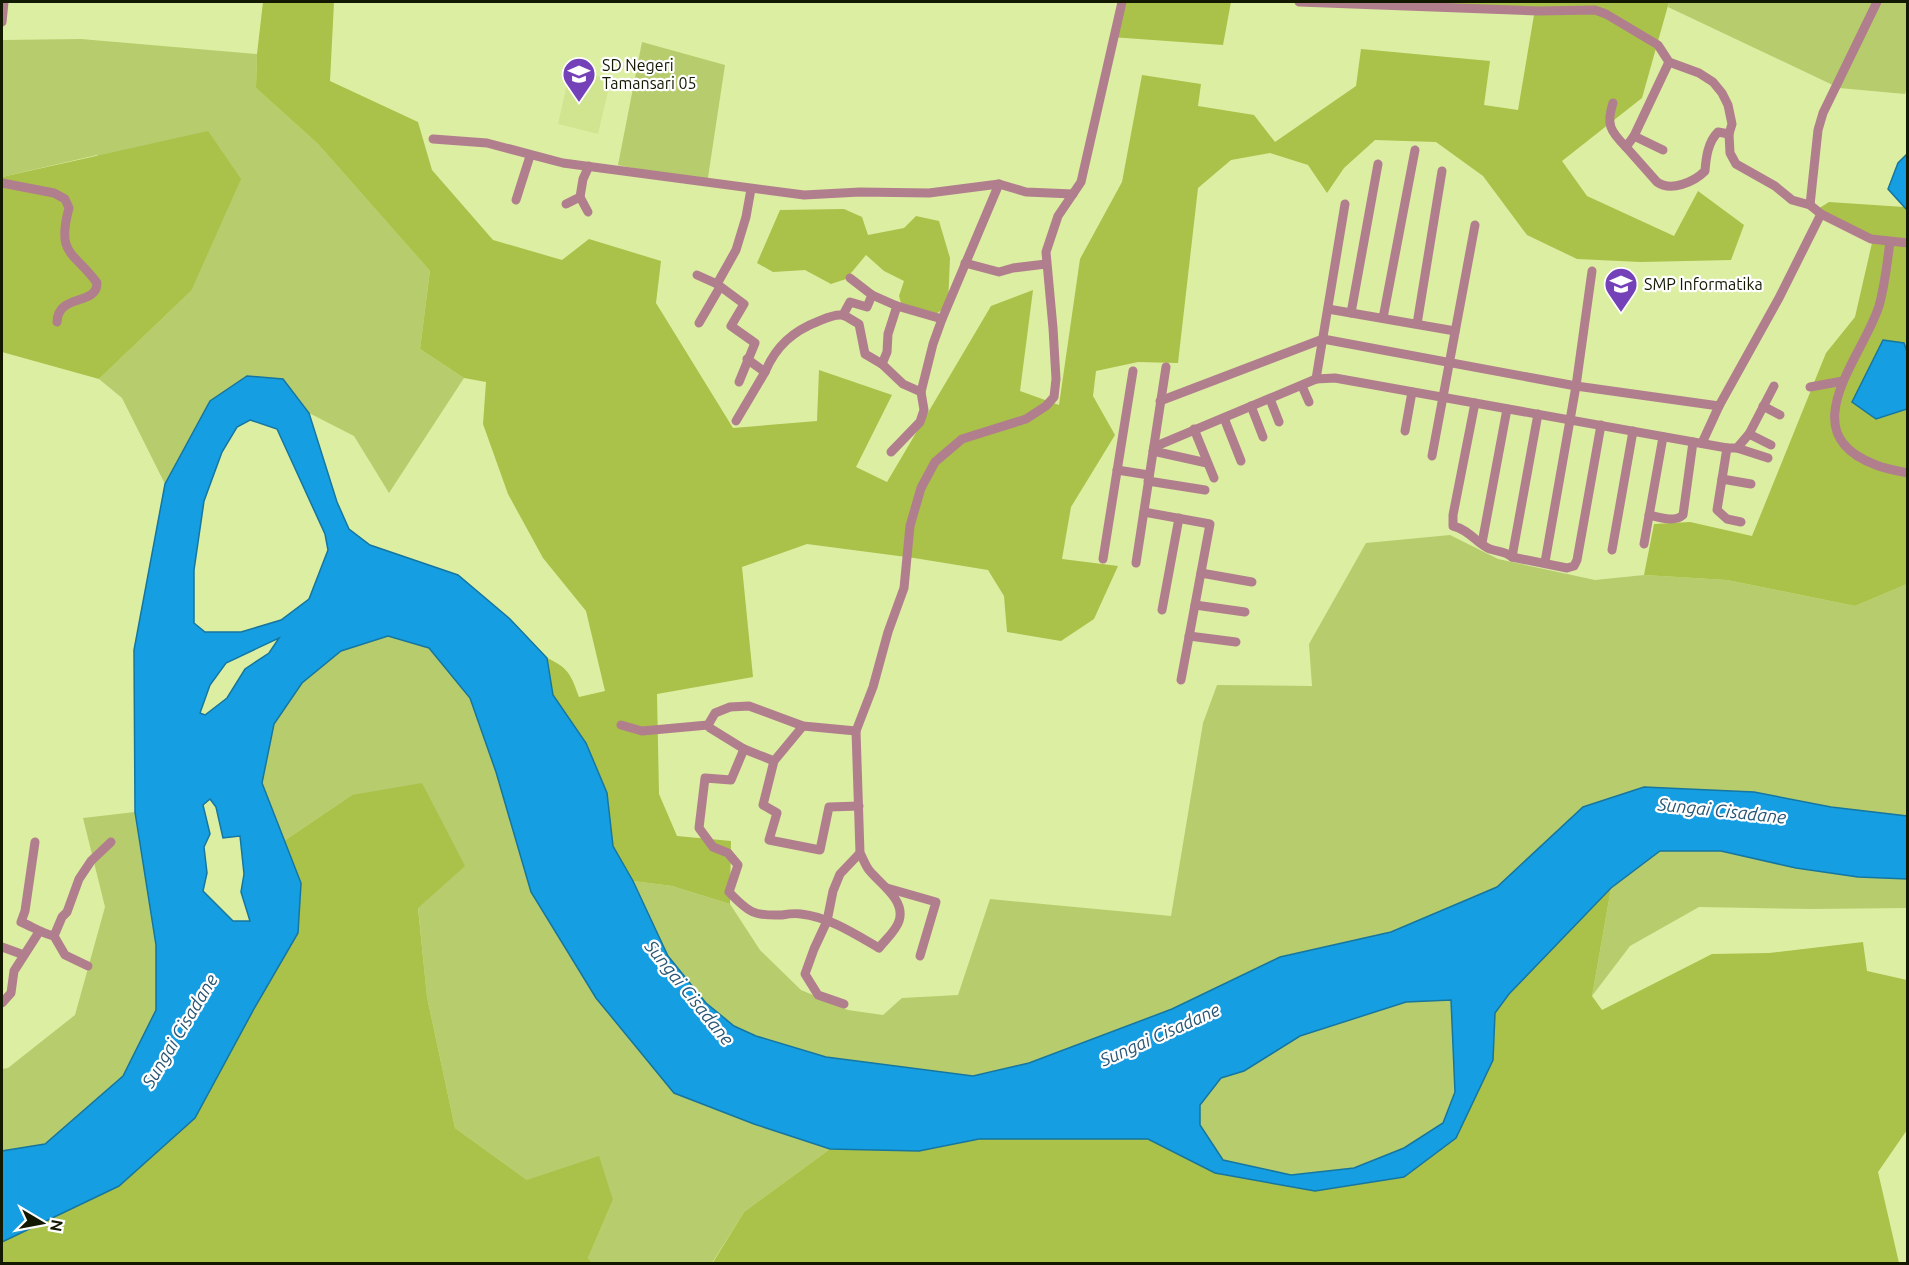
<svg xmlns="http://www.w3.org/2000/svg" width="1909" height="1265" font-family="Ubuntu,sans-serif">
<rect width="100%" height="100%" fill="#dceea2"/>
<polygon fill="#d1e591" points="570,71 611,79 598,134 558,124"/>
<g fill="#b7cc6d">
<polygon points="1669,2 1907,2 1908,84 1905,94 1839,88 1668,7"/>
<polygon points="81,39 257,54 256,88 318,144 430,271 420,349 464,378 389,493 354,436 309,413 283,379 210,401 165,484 122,398 99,379 191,291 97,155 2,177 2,45 3,40"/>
<polygon points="642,42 725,65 707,184 618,165"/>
<polygon points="1450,535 1498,559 1595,580 1644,575 1727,580 1855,606 1907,584 1907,816 1831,807 1754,792 1644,787 1583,807 1498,887 1391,932 1280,957 1172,1009 1029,1063 973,1076 826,1057 756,1036 734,1026 706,1004 668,956 633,881 672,886 730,904 760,950 801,990 848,1010 883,1015 902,998 958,995 990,899 1171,916 1203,723 1217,685 1312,686 1309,644 1366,543"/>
<polygon points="389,636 429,648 470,698 496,772 531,892 596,998 674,1093 754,1124 830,1149 744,1212 712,1263 592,1263 588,1258 613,1200 527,1180 455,1128 427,997 418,907 352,795 284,841 262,783 274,724 302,683 341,651"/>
<polygon points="135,812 156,945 156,1010 123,1076 45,1144 2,1151 2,1069 8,1068 75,1015 105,907 83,818"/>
<polygon points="1660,851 1721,851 1796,868 1858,877 1907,879 1907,908 1813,909 1699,907 1630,946 1592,996 1611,888"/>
<polygon points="1451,999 1455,1092 1444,1123 1404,1148 1354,1168 1291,1175 1223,1160 1200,1126 1200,1105 1221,1078 1244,1071 1300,1036 1406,1002"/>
</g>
<g fill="#aac14a">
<path d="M263,2H334L330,81L418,122L432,170L493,240L562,260L589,239L661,261L656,303L733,428L817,421L819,370L892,395L856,467L887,482L991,306L1033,290L1020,391L1059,405L1080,259L1122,182L1142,75L1201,84L1198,106L1254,115L1275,142L1356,86L1361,49L1490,61L1484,105L1518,110L1535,9L1436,3L1437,2H1669L1642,98L1562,161L1587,196L1674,236L1698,191L1744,225L1731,260L1641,262L1577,259L1527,235L1483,176L1436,142L1375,140L1344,168L1327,193L1308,165L1270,153L1231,160L1198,188L1178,363L1138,362L1096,371L1093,396L1115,435L1071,507L1062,559L1118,566L1094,619L1061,641L1007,632L1004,596L988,570L914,558L807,544L742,567L753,677L657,694L659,794L677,836L731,841L730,904L672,886L633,881L613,846L607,793L586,743L553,695L547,658C569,668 571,675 579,697L605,691L586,611L543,558L508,494L483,424L486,382L464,378L420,349L430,271L318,144L256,88L257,54Z"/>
<polygon points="1119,2 1231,2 1223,45 1111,37"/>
<polygon points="208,131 241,179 191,291 99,379 2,352 2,177"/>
<polygon points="1829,202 1904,207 1908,210 1907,352 1904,343 1876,419 1907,409 1907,584 1855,606 1727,580 1644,575 1654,524 1690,522 1752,536 1826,353 1855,317 1872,243 1813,212"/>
<polygon points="844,209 862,217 868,235 904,228 916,216 939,221 950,258 948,305 931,318 903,310 899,296 904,281 884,271 866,255 846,279 831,284 805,270 773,272 757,263 780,210"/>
<polygon points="422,783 465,866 418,908 427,997 455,1128 527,1180 599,1156 613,1200 588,1258 592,1263 2,1264 2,1242 119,1186 255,1007 298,933 301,883 284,841 352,795"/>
<polygon points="1611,888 1592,996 1602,1010 1712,954 1769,953 1863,942 1867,971 1907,980 1907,1130 1878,1172 1899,1263 712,1264 744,1212 830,1149 919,1151 979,1139 1148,1139 1215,1173 1315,1191 1404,1177 1493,1060 1495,1013 1509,994"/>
</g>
<g fill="#169ee3" stroke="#15769f" stroke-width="1.5" fill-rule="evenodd">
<polygon points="1907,154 1907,210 1888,189 1898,163"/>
<polygon points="1883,340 1904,343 1907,352 1907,409 1876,419 1852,402"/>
<path d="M247,376L283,379L309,413L337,502L349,529L370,545L458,575L510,619L547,658L553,695L586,743L607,793L613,846L633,881L668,956L706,1003L734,1026L756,1036L826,1057L973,1076L1029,1063L1172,1009L1280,957L1391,932L1497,887L1583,807L1644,787L1754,792L1831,807L1907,816V879L1858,877L1796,868L1721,851H1660L1611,888L1509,994L1495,1013L1493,1060L1456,1138L1404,1177L1315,1191L1215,1173L1148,1139H979L919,1151L830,1149L754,1124L674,1093L596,998L531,892L496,772L470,698L429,648L388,636L341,651L302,683L274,724L262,783L301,883L298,933L255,1007L195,1118L119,1186L2,1242V1151L45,1144L123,1076L156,1010V945L135,812L134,650L165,484L210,401ZM250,420L277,429L325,534L328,550L309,599L281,620L241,632H205L194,623V570L204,501L222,452L237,427ZM279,638L269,653L245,669L227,698L205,715L200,713L210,685L226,663ZM210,799L216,807L223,838L240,836L244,874L241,892L250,921H233L203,891L207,873L204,847L210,834L203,805ZM1451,1000L1455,1092L1443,1123L1404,1148L1354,1168L1291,1175L1223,1160L1200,1125V1105L1221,1078L1244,1071L1300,1036L1406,1002Z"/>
</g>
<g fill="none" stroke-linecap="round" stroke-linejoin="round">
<g stroke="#b17e8e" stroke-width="9">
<polyline points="1299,2 1538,11 1595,10 1606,14 1658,45 1669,62 1699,73 1713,82 1722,93 1728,105 1732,124 1729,134 1730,153 1736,164 1775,186 1792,200 1810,205 1821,214 1871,239 1908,243"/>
<polyline points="2,22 4,2"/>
<path d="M1613,103C1606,124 1610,131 1626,147L1634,136L1669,62"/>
<polyline points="1634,136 1663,150"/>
<polyline points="433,139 487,143 563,163 804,195 860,192 929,193 999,184 1026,192 1073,194"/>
<path d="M1626,147L1657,182C1671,192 1694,182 1705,171C1706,157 1708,142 1718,132L1729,134"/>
<path d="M2,183L54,193L65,199L69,208C56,256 74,251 97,283C97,306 58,293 57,322"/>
<polyline points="580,197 588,212"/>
<polyline points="516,200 530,156"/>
<polyline points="566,204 580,197 583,179 589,166"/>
<polyline points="1810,205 1818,130 1823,113 1877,2"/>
<path d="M1890,242C1887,263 1885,285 1879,306C1862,359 1790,433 1876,465C1886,469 1897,471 1908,473"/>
<polyline points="965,263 999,272 1013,268 1046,264"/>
<polyline points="697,275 717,284 744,304 731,326 755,343 739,382"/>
<polyline points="850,278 872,295 897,306 942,319"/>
<polyline points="717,284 736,250 746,217 751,189"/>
<polyline points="1328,309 1455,331"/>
<polyline points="1351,313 1378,164"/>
<polyline points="843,315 850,302 867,307 872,295"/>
<polyline points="1383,318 1415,150"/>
<polyline points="699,323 720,287"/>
<polyline points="1417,324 1442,171"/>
<polyline points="882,364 887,352 888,334 897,306"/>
<path d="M765,372C776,346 793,331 819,321C826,318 834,314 842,315C847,316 853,321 859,324L865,354L882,364L903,384L921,392"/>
<polyline points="1316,379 1345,204"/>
<polyline points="1302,386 1309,402"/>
<polyline points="1810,387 1843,381"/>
<polyline points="1270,399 1279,422"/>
<polyline points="1160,401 1323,339 1576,386 1719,406 1779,298 1821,214"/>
<path d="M1475,403L1453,515V526C1470,530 1477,544 1490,549C1499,552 1505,551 1512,557L1567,568L1574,566L1577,560L1601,425"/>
<polyline points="1251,406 1263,437"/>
<polyline points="1763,406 1780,415"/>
<polyline points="1224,418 1241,461"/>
<polyline points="736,421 765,372 747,359"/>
<polyline points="1194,429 1214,478"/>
<polyline points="1405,431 1412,392"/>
<polyline points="1749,434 1771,445"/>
<polyline points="1702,443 1719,406"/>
<polyline points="1154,447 1316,379 1335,378 1727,448 1737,448 1749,434 1774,386"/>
<polyline points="1727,448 1717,510 1727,519 1741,522"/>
<polyline points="1737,448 1768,458"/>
<polyline points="1153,451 1207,463"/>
<polyline points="891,452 920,422 924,410 921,392 933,344 942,319 999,184"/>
<polyline points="1432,456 1475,225"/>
<polyline points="1117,470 1149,475"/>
<polyline points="1722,479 1751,484"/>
<polyline points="1148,481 1205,490"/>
<polyline points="1144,512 1210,524 1181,680"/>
<path d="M1649,515C1659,517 1674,523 1683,515L1693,442"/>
<polyline points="1482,543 1507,409"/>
<polyline points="1644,544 1663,437"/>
<polyline points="1612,550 1633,431"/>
<polyline points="1512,557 1538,414"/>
<polyline points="1103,559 1133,371"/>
<polyline points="1545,562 1576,386 1592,271"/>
<polyline points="1136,563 1166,367"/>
<polyline points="1201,573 1252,582"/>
<polyline points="1195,605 1245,612"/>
<polyline points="1162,610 1179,518"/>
<polyline points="1189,636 1236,642"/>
<polyline points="621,725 642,731 708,725 715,713 730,707 749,706 803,726 856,731"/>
<polyline points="708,725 710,728 744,749 774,761"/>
<polyline points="803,726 774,761 763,805 777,813 769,840 820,850 829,807 859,806"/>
<path d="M744,749L731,780L705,778L699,828L713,847L728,853L738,865L729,892C749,913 754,916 782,915C788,914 795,913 801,914C829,917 855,934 879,948C885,940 896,931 899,921C906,900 880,884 869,870C865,865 863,858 860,853L856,731L873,687L888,632L904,588L910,526L921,488L935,462L962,439L1026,419L1046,406L1054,397L1056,379L1053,328L1046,252L1058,216L1081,182L1122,2"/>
<path d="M35,842L25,911L21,922C33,927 41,933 54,936L65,955L88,966"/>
<polyline points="887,888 936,902 920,956"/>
<polyline points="54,936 62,917 67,912 79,879 91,861 111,842"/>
<polyline points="2,947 24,955"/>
<polyline points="2,1003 11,993 14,971 39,932"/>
<polyline points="844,1004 818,995 805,974 814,949 827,921 833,891 840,874 860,853"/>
</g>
</g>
<defs>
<symbol id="school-pin" viewBox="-11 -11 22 30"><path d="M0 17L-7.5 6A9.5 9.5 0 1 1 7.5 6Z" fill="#7441b8" stroke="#fff"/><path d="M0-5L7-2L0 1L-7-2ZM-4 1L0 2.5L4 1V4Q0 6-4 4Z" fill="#fff"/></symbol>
</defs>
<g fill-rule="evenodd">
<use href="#school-pin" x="560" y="55" width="38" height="52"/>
<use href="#school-pin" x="1602" y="265" width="38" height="52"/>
</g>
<g text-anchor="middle" stroke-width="4.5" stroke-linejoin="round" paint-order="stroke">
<g font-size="16" fill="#131800" stroke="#fff" text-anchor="start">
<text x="602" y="71">SD Negeri<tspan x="602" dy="18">Tamansari 05</tspan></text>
<text x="1644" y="290">SMP Informatika</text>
</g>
<g font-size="18" font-style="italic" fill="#285674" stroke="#fff">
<text transform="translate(1722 811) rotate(6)" y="6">Sungai Cisadane</text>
<text transform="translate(689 993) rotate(51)" y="6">Sungai Cisadane</text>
<text transform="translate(180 1031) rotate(-59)" y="6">Sungai Cisadane</text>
<text transform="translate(1160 1035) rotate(-24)" y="6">Sungai Cisadane</text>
</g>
</g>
<rect width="1909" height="1265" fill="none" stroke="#131800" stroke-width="6"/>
<g transform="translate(42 1223) rotate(100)" stroke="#ffffff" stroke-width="4.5" paint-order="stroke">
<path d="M0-4.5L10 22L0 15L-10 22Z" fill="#131800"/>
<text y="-9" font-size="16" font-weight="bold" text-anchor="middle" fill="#131800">N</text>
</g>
</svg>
